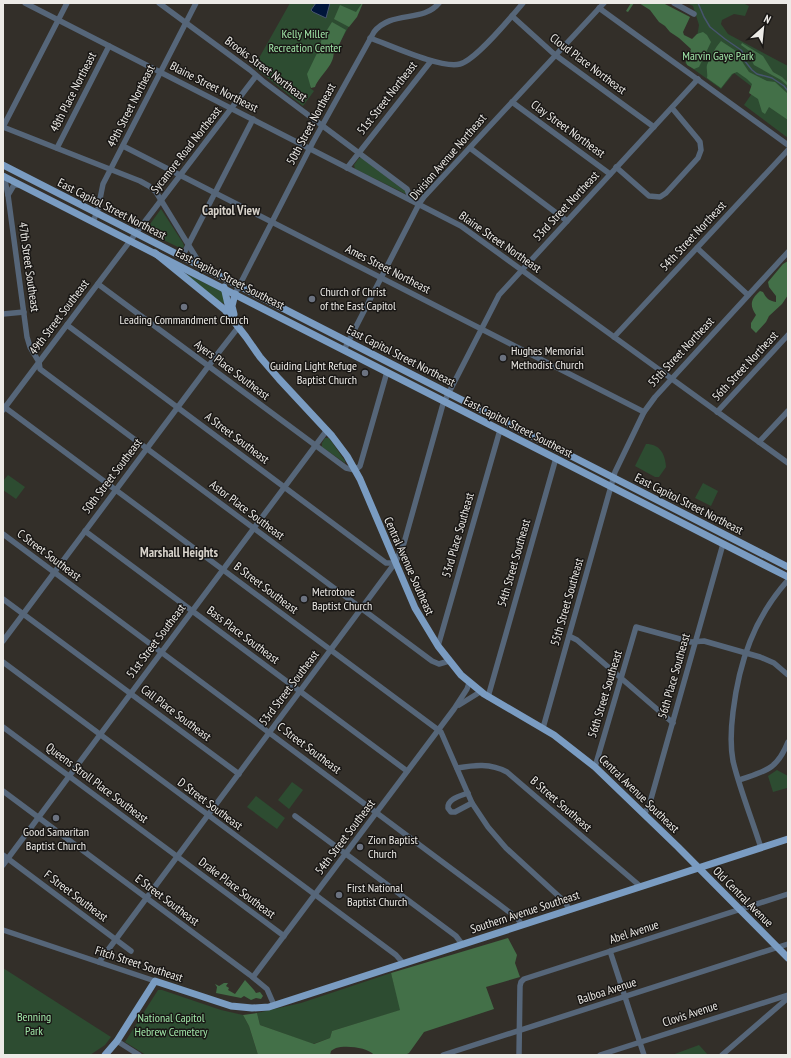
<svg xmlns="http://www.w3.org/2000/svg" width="791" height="1058" font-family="'PT Sans Narrow',sans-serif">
<rect width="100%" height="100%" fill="#332f29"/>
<g fill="#2d4c31">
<polygon points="290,3 362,3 330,60 310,88 314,91 303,106 254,67"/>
<polygon points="687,3 743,3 749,6 745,16 734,14 722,20 721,24 728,34 788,66 788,138 744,105 755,89 734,73 721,89 685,63 695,49 699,25 693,6"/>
<polygon points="359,158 362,158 401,188 406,192 406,194 355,169 354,165"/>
<polygon points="161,209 183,243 184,246 182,249 145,231"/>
<polygon points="180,271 223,292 225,304 217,300"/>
<polygon points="325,438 329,438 345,461 345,463 322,447 322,443"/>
<path d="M646,444C660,444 665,454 666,467L659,477H655L635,466Z"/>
<polygon points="8,475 25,487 16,499 3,490 3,481"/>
<polygon points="703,483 718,491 711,506 695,498"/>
<polygon points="777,770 788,776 787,788 773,792 768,776"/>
<polygon points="292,782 303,790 289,809 278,800"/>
<polygon points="256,796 285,818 277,829 247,807"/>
<polygon points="3,968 111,1037 105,1045 90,1055 3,1055"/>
<polygon points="391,973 401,1010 332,1031 330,1038 313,1044 260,1025 257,1013 301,1003"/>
<polygon points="158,990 162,990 221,1010 243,1015 249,1026 258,1055 146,1055 125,1042"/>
<polygon points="699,1045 708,1055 672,1055"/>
</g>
<g fill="#437048">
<polygon points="362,3 363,3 357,17 349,27 334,19 340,5 356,12"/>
<polygon points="631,3 663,3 690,17 683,32 684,35 692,39 697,34 703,32 707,35 711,42 699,67 694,69 687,65 686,62 691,49 679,38 670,32 665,26 659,22 650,10 639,3 634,3 628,12 626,11"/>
<path d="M332,22L346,30L339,45L333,49C337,64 320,74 315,87L311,88L307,74L319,49L322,38Z"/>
<path d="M721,41L739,53L743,63L749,72L767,81L775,82L787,93L788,120L769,107L765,114L762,112L758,99L749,93L752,84L747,79L737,72L732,74L721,88L707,78C708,74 706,69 707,65C710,57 715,48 721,41Z"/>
<polygon points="742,43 763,56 773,72 782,77 788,83 788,86 781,80 754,65 752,61 756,60 756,54 752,53 741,45"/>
<path d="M788,261V295L782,304L769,316L766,322L756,333L751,328V323L756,315C749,305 751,299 760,291L763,292C766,298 769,301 776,302V296L769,287L768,282L783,264Z"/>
<path d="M508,938L517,955L515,963L520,977L486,987L494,1009L424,1032L409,1053L405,1055H374C368,1047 345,1045 336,1048C334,1049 332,1050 331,1051L330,1055H258L249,1026L243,1015L257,1013L260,1025L314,1044L330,1038L332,1031L400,1010L391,973Z"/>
<polygon points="245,980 254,990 256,993 260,992 263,996 261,999 256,998 251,1000 244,996 241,998 216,993 217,987 215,984 219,986 224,983 228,983 226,986 229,988 228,990 235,994"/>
</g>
<polygon fill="#00153a" stroke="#47556e" points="316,3 330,3 326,18 313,12 311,10"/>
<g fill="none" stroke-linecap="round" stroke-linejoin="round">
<polyline stroke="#47556e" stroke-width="1.5" points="698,3 704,17 710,27 725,39 741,50 743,53 744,60 752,70 757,74 772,78 784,86 788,91"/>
<g stroke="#566679" stroke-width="5.5">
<polyline points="25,3 461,226 788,463"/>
<polyline points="67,3 3,127 140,181 149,186 156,192 202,267"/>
<polyline points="159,3 250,70 264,82 407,189 411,200"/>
<polyline points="674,3 694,14"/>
<polyline points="599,8 788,145"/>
<polyline points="512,16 554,54 654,127"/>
<path d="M370,38C390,45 441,69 460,64C476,60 511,17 523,3"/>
<polyline points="512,102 610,174"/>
<polyline points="123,146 644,412"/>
<polyline points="57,148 109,46"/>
<polyline points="470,148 567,221"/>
<polyline points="616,167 649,196 660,197 666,193 698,158 701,150 700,142 697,138 672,108"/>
<polyline points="347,168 431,61"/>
<polyline points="4,176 8,195 27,337 30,347 39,362 40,369 432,661 439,664 449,661"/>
<polyline points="8,195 14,185 20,185"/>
<polyline points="93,222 98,209 103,184 196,3"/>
<polyline points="697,248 748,295"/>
<polyline points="182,257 253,119"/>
<polyline points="98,284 346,468 355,470 360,466 387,372"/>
<path d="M235,294L313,142L374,32C391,10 423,23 439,3"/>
<polyline points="3,314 24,312"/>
<polyline points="67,325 386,563 395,563"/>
<polyline points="614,337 788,150"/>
<polyline points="344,350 419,204 424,197 604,3"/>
<polyline points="3,406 441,732 472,803 488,827 506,848 565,902 569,909"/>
<polyline points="3,410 133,237 256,76"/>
<polyline points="717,412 788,335"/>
<polyline points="759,442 788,411"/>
<polyline points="85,531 407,771"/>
<polyline points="3,534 496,902 517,918 522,925"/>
<polyline points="3,599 239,774"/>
<polyline points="569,636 577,640 673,723"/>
<polyline points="3,641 219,352 240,325"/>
<polyline points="438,646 500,430"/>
<polyline points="3,662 396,955 403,963"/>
<polyline points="488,697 556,458"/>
<polyline points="459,705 480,692"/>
<polyline points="3,727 284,936"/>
<polyline points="543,728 615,472 644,412 655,397 788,252"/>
<polyline points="595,767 636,627 691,642 704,641 760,657 774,663 788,675"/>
<path d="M457,768C475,765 490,763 507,772L640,886"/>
<path d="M739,780C765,771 777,770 788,742"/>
<polyline points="3,791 250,975 267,989 274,1005"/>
<path d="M468,793C460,796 447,799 448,808L451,812H455L472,803"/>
<polyline points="644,814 649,806 723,544"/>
<polyline points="295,816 456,936 462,944"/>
<path d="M761,848C752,819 740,790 733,761C730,745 731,728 733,712C739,662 754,618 788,580"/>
<polyline points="3,855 131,951"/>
<polyline points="3,865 327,430"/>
<polyline points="3,930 155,981"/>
<polyline points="610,951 644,1055"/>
<polyline points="99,962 395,563 404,543 443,404 499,295 698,79"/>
<polyline points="253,977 454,709 467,689 469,683"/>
<polyline points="117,1041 139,1055"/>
<polyline points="443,1055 788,944"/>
<polyline points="519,1055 520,986 521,982 524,979 788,894"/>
<polyline points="600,1055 788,995"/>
<polyline points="722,1055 788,998"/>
</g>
<g stroke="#7a9cc2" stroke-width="7">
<polyline points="3,165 788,567"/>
<polyline points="3,176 788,577"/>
<polyline points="155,253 225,310 246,337 260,357 279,379 332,436 347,456 360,479 415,608 438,646 461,675 484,694 554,735 595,767 678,847 788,958"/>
<polyline points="224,287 229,309 233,315"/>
<polyline points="234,314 232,306 235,294"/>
<polyline points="105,1055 117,1041 155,981 231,1006 252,1008 269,1007 788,839"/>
</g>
</g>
<g fill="#6b7280" stroke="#191715" stroke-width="1.5">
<circle cx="312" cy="299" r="4"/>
<circle cx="184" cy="307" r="4"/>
<circle cx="503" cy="358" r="4"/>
<circle cx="365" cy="373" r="4"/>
<circle cx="304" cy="599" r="4"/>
<circle cx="56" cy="818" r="4"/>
<circle cx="360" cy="847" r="4"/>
<circle cx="339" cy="895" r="4"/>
</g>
<g text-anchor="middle" stroke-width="3" stroke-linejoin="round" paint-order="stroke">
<g font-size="12" fill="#a0e6a8" stroke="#191715">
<text x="305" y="38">Kelly Miller<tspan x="305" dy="14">Recreation Center</tspan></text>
<text x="718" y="60">Marvin Gaye Park</text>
<text x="34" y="1021">Benning<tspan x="34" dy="14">Park</tspan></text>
<text x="171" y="1022">National Capitol<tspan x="171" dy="14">Hebrew Cemetery</tspan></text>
</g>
<g font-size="12" fill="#eceae6" stroke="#191715">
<text transform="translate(588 64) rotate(37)" y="4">Cloud Place Northeast</text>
<text transform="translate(266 69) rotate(37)" y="4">Brooks Street Northeast</text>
<text transform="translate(214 87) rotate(27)" y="4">Blaine Street Northeast</text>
<text transform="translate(73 92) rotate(-63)" y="4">48th Place Northeast</text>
<text transform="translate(387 98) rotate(-52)" y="4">51st Street Northeast</text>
<text transform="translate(131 106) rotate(-63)" y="4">49th Street Northeast</text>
<text transform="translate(311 124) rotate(-62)" y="4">50th Street Northeast</text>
<text transform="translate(568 129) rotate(36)" y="4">Clay Street Northeast</text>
<text transform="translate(186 150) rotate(-52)" y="4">Sycamore Road Northeast</text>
<text transform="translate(448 157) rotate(-49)" y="4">Division Avenue Northeast</text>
<text transform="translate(566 206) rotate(-47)" y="4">53rd Street Northeast</text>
<text transform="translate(112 209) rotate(27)" y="4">East Capitol Street Northeast</text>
<text transform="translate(693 236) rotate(-47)" y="4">54th Street Northeast</text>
<text transform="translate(500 242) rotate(35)" y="4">Blaine Street Northeast</text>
<text transform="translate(29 267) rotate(82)" y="4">47th Street Southeast</text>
<text transform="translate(388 269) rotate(27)" y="4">Ames Street Northeast</text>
<text transform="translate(230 279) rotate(27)" y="4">East Capitol Street Southeast</text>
<text transform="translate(59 317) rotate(-53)" y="4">49th Street Southeast</text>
<text transform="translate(681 352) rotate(-47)" y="4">55th Street Northeast</text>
<text transform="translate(401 356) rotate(27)" y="4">East Capitol Street Northeast</text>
<text transform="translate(745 366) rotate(-47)" y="4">56th Street Northeast</text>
<text transform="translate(232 370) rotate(37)" y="4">Ayers Place Southeast</text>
<text transform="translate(518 427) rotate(27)" y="4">East Capitol Street Southeast</text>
<text transform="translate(237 438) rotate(37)" y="4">A Street Southeast</text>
<text transform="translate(112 476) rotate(-53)" y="4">50th Street Southeast</text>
<text transform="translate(689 504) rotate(27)" y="4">East Capitol Street Northeast</text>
<text transform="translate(247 510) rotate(37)" y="4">Astor Place Southeast</text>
<text transform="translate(458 535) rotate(-74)" y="4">53rd Place Southeast</text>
<text transform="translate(49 555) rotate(37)" y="4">C Street Southeast</text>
<text transform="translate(514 563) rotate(-74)" y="4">54th Street Southeast</text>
<text transform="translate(409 566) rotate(66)" y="4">Central Avenue Southeast</text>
<text transform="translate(266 588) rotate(37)" y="4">B Street Southeast</text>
<text transform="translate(567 602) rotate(-74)" y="4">55th Street Southeast</text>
<text transform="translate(243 635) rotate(37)" y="4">Bass Place Southeast</text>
<text transform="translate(156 641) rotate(-53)" y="4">51st Street Southeast</text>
<text transform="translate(674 676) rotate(-74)" y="4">56th Place Southeast</text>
<text transform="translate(289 688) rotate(-53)" y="4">53rd Street Southeast</text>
<text transform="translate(605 694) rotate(-73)" y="4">56th Street Southeast</text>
<text transform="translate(176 713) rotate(37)" y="4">Call Place Southeast</text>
<text transform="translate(309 748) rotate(37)" y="4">C Street Southeast</text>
<text transform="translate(97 783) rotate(37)" y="4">Queens Stroll Place Southeast</text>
<text transform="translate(639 794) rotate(44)" y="4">Central Avenue Southeast</text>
<text transform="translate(210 804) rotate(37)" y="4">D Street Southeast</text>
<text transform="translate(561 804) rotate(41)" y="4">B Street Southeast</text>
<text transform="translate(345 837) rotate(-53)" y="4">54th Street Southeast</text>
<text transform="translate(237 888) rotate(37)" y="4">Drake Place Southeast</text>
<text transform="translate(76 896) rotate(37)" y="4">F Street Southeast</text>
<text transform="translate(743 897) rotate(45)" y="4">Old Central Avenue</text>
<text transform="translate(167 900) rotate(37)" y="4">E Street Southeast</text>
<text transform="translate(525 912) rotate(-18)" y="4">Southern Avenue Southeast</text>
<text transform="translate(634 932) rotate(-18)" y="4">Abel Avenue</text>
<text transform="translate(139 964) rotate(18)" y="4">Fitch Street Southeast</text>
<text transform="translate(607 991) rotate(-18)" y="4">Balboa Avenue</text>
<text transform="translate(690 1014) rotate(-18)" y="4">Clovis Avenue</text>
</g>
<g font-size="12" fill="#eceae6" stroke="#191715" text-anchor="start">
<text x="320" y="296">Church of Christ<tspan x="320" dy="14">of the East Capitol</tspan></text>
<text x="184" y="324" text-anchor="middle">Leading Commandment Church</text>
<text x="511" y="355">Hughes Memorial<tspan x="511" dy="14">Methodist Church</tspan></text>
<text x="357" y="370" text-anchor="end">Guiding Light Refuge<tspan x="357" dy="14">Baptist Church</tspan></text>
<text x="312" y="596">Metrotone<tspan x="312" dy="14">Baptist Church</tspan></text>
<text x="56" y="836" text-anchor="middle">Good Samaritan<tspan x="56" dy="14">Baptist Church</tspan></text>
<text x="368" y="844">Zion Baptist<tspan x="368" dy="14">Church</tspan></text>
<text x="347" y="892">First National<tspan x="347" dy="14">Baptist Church</tspan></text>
</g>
<g font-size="13" font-weight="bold" fill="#d7d2ca" stroke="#191715">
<text x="231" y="215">Capitol View</text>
<text x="179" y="557">Marshall Heights</text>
</g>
</g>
<rect width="791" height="1058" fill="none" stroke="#eceae6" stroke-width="8"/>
<g transform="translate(763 28) rotate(27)" stroke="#191715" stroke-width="3" paint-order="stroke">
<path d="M0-3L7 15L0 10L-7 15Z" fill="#eceae6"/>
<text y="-6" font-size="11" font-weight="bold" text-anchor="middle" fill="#eceae6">N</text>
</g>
</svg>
